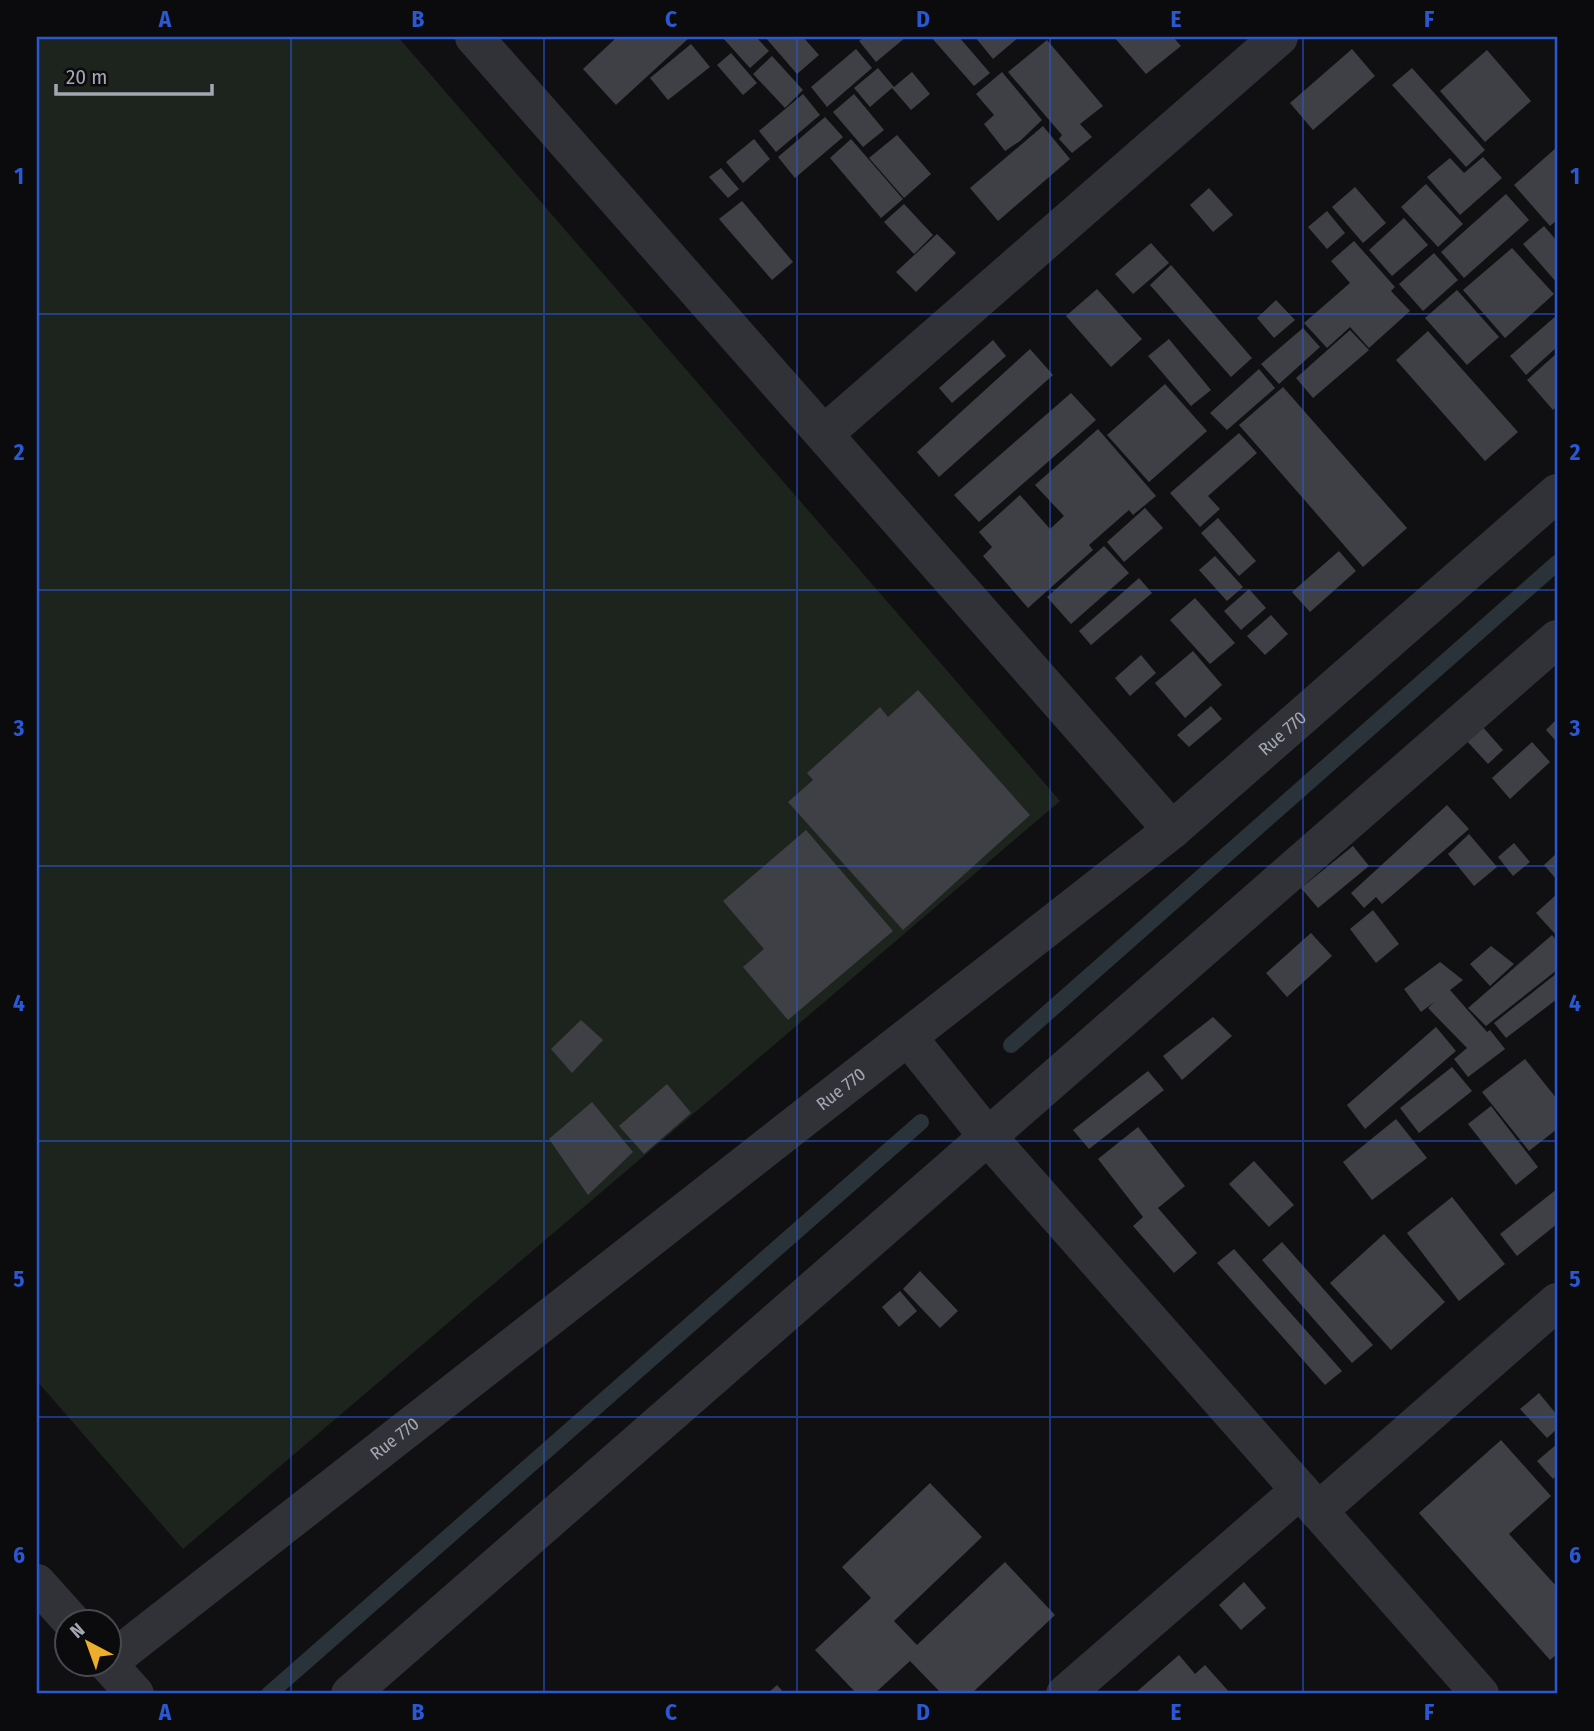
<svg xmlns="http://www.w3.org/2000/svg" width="1594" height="1731" font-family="'Fira Sans Condensed',sans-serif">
<rect width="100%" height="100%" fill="#101012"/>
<polygon fill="#1d241e" points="37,37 398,37 1060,801 183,1549 37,1381"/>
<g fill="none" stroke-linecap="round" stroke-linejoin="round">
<g stroke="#2a333a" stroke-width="16">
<polyline points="1011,1045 1557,563"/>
<polyline points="269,1694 921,1122"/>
</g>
</g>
<g fill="#3f4045">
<polygon points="617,37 690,37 616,105 583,69"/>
<polygon points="722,37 756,37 769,51 750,68"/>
<polygon points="765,37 803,37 819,55 797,74"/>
<polygon points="864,37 906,37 876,62 859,41"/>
<polygon points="931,37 959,37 990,73 974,86"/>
<polygon points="975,37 1019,37 993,59"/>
<polygon points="1114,37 1173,37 1181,46 1146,74"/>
<polygon points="1047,40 1103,106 1080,124 1092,137 1072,153 1059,139 1062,135 1008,72"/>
<polygon points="691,44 710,67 668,100 650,78"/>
<polygon points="856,49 872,68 827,107 811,87"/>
<polygon points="1352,49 1375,76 1313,130 1290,103"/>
<polygon points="1487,50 1531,101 1485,142 1440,91"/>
<polygon points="731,53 757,83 743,95 717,65"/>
<polygon points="772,56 803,90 785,108 753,74"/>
<polygon points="878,68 894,87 912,72 930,94 911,110 892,88 870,107 854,88"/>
<polygon points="1412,68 1485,150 1466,167 1392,85"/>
<polygon points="1002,72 1042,120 1020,141 1005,151 984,124 994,115 976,94"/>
<polygon points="803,94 820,115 776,152 759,131"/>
<polygon points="854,94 884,130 863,147 833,112"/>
<polygon points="825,117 843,137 795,178 778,157"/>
<polygon points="1043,126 1070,159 998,221 970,188"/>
<polygon points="897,135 931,174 904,198 869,158"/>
<polygon points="754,139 770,159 743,183 726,162"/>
<polygon points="851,139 903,199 881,218 830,158"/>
<polygon points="1557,147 1557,220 1550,226 1514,185"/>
<polygon points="1483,157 1502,178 1460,215 1427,177 1450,158 1464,173"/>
<polygon points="721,168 739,189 728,198 709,177"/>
<polygon points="1426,184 1463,224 1438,247 1401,207"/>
<polygon points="1355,187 1386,223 1363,243 1332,207"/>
<polygon points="1209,188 1233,215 1213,232 1190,205"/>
<polygon points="1506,194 1529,220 1464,278 1441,252"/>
<polygon points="742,201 793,262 772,280 719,219"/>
<polygon points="904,204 933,235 914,254 884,222"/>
<polygon points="1327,211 1345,233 1327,249 1308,227"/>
<polygon points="1404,218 1428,245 1392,276 1369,250"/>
<polygon points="1544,226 1557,241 1557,283 1523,244"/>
<polygon points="937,234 956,253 916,292 896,272"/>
<polygon points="1354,241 1395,287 1391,291 1410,311 1369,348 1350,327 1327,348 1304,323 1350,283 1331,261"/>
<polygon points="1151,243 1169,263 1133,294 1115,274"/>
<polygon points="1512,248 1554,294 1505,338 1463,290"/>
<polygon points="1434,253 1458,280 1423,311 1399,284"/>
<polygon points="1171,265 1252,358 1231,377 1150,285"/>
<polygon points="1097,289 1142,339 1111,367 1066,316"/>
<polygon points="1457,290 1499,337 1467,365 1425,318"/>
<polygon points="1276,300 1295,320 1274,338 1257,318"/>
<polygon points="1557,315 1557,347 1526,375 1510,356"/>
<polygon points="1303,328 1320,347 1279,384 1261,364"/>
<polygon points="1350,330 1369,350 1313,398 1296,378"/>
<polygon points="1428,331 1518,432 1485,461 1396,360"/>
<polygon points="1169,339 1211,390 1191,406 1148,356"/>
<polygon points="993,340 1006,356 952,403 939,388"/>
<polygon points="1030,349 1053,375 939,477 917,452"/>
<polygon points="1557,353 1557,406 1553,410 1527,380"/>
<polygon points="1259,369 1275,388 1227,430 1210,413"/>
<polygon points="1165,384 1207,431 1149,482 1107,435"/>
<polygon points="1283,387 1407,528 1363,567 1239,425"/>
<polygon points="1071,393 1096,420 979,522 954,495"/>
<polygon points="1098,429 1156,496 1133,515 1129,510 1089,545 1093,550 1028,608 983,556 992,547 979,532 1020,495 1050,529 1064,516 1035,485"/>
<polygon points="1239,433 1257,453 1208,496 1220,509 1200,527 1170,493"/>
<polygon points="1145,508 1163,528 1124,562 1107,542"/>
<polygon points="1218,518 1256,561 1239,576 1201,533"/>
<polygon points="1104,546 1129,573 1071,624 1047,597"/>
<polygon points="1339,551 1356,571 1310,612 1292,592"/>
<polygon points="1215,556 1243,587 1227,601 1199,570"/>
<polygon points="1139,578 1152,593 1091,645 1079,631"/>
<polygon points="1249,589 1266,608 1241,630 1224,611"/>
<polygon points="1195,598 1235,643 1210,664 1170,620"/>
<polygon points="1271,615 1288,634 1265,655 1247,636"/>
<polygon points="1193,651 1222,685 1185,718 1155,683"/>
<polygon points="1141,655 1156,673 1130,696 1115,678"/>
<polygon points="918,690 1030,815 903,930 788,802 813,780 807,773 880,707 888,717"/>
<polygon points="1211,706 1222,719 1189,747 1177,735"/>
<polygon points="1557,719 1557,742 1546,730"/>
<polygon points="1481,725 1503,750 1488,764 1465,739"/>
<polygon points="1532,742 1550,762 1510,799 1492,778"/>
<polygon points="1447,805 1469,829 1382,904 1376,897 1364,908 1351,893"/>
<polygon points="806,830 893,931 788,1020 743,967 764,949 723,901"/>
<polygon points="1469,834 1497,867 1474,886 1448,854"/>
<polygon points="1514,843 1530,862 1513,876 1498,857"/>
<polygon points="1353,846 1369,866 1318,908 1301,888"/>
<polygon points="1557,853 1557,880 1544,865"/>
<polygon points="1557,894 1557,936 1536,913"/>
<polygon points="1373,910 1399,944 1376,963 1350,929"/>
<polygon points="1311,933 1332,956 1287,997 1266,973"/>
<polygon points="1552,935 1557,941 1557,970 1486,1026 1468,1008"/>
<polygon points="1491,946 1514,964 1490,986 1470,964"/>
<polygon points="1440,962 1463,980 1450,990 1487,1032 1490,1030 1505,1049 1468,1077 1454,1059 1467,1048 1428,1008 1434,1002 1421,1012 1404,989"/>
<polygon points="1557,973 1557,999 1506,1038 1494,1023"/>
<polygon points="1213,1017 1232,1036 1182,1080 1163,1056"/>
<polygon points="581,1020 603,1040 572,1073 551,1049"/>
<polygon points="1436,1027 1456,1051 1365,1129 1347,1105"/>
<polygon points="1525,1059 1557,1099 1557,1129 1529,1151 1482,1092"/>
<polygon points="1452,1067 1472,1091 1419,1133 1400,1108"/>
<polygon points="1148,1071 1164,1090 1089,1149 1073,1130"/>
<polygon points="667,1084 691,1113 644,1154 619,1126"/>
<polygon points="592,1102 633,1152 588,1195 549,1139"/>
<polygon points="1491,1106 1538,1167 1516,1185 1468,1124"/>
<polygon points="1396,1119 1427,1158 1372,1200 1343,1162"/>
<polygon points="1138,1127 1185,1186 1158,1208 1197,1253 1174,1273 1133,1226 1143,1217 1098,1159"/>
<polygon points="1254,1161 1294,1205 1269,1227 1229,1184"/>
<polygon points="1557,1189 1557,1224 1517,1256 1500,1234"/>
<polygon points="1452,1197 1505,1264 1459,1301 1407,1233"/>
<polygon points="1384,1234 1445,1302 1391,1350 1330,1283"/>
<polygon points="1282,1242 1373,1345 1352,1363 1262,1260"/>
<polygon points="1234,1249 1342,1371 1325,1385 1217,1263"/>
<polygon points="920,1271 958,1311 940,1328 903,1289"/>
<polygon points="900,1291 917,1311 899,1327 882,1307"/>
<polygon points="1539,1393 1557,1415 1557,1429 1547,1438 1520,1409"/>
<polygon points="1501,1440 1551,1496 1509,1534 1557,1587 1557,1654 1550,1660 1419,1513"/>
<polygon points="1557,1444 1557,1475 1553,1479 1537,1461"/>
<polygon points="930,1483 982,1537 894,1621 917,1645 1005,1562 1055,1615 971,1694 942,1694 910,1661 874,1694 857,1694 815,1650 871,1598 842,1567"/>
<polygon points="1244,1582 1266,1608 1241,1630 1219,1605"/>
<polygon points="1179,1655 1195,1674 1205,1665 1231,1694 1134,1694"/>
<polygon points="777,1685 785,1694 767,1694"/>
</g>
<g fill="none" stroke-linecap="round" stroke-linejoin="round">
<g stroke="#313237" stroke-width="38">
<polyline points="474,37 1172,830"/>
<polyline points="824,434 1279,37"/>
<polyline points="908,1037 988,1137 1480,1694"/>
<polyline points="1318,1511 1557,1302"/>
<polyline points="37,1583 72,1622"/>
<path id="s1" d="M108,1663L1172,830L1557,493"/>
<polyline points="108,1664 135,1694"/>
<polyline points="350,1694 1557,639"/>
<polyline points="1065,1694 1300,1490"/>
</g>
</g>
<path fill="none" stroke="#2a57d4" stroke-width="2" stroke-opacity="0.55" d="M291,37V1694M544,37V1694M797,37V1694M1050,37V1694M1303,37V1694M37,314H1557M37,590H1557M37,866H1557M37,1141H1557M37,1417H1557"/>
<g text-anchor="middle" stroke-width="6" stroke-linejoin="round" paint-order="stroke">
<g font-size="18" fill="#a2a7b2" stroke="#0b0b0d">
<text dy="6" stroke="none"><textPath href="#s1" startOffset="1498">Rue 770</textPath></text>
<text dy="6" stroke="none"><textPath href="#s1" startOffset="931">Rue 770</textPath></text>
<text dy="6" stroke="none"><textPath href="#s1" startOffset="364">Rue 770</textPath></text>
</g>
</g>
<rect width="1594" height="1731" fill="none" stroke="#0b0b0d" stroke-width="77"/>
<g transform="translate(88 1643) rotate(319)"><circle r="33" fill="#0b0b0d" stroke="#47494f" stroke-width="2"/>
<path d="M0-5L12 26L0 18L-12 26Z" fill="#edad2d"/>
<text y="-10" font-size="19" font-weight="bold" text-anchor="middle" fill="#a2a7b2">N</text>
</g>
<path d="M56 84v10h156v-10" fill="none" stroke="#a2a7b2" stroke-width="3.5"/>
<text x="66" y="84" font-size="21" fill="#a2a7b2" stroke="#0b0b0d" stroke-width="5" paint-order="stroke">20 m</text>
<rect x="38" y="38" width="1518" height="1654" fill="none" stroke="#2a57d4" stroke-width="2.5"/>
<g font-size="23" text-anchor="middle" font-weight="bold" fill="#2a57d4">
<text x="165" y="27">A</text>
<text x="418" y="27">B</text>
<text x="671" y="27">C</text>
<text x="923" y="27">D</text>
<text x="1176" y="27">E</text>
<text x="1429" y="27">F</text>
<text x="19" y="184">1</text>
<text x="1575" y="184">1</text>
<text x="19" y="460">2</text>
<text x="1575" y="460">2</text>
<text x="19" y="736">3</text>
<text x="1575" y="736">3</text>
<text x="19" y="1011">4</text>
<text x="1575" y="1011">4</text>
<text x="19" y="1287">5</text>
<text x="1575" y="1287">5</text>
<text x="19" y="1563">6</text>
<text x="1575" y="1563">6</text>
<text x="165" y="1720">A</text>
<text x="418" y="1720">B</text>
<text x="671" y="1720">C</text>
<text x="923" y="1720">D</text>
<text x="1176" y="1720">E</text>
<text x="1429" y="1720">F</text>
</g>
</svg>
